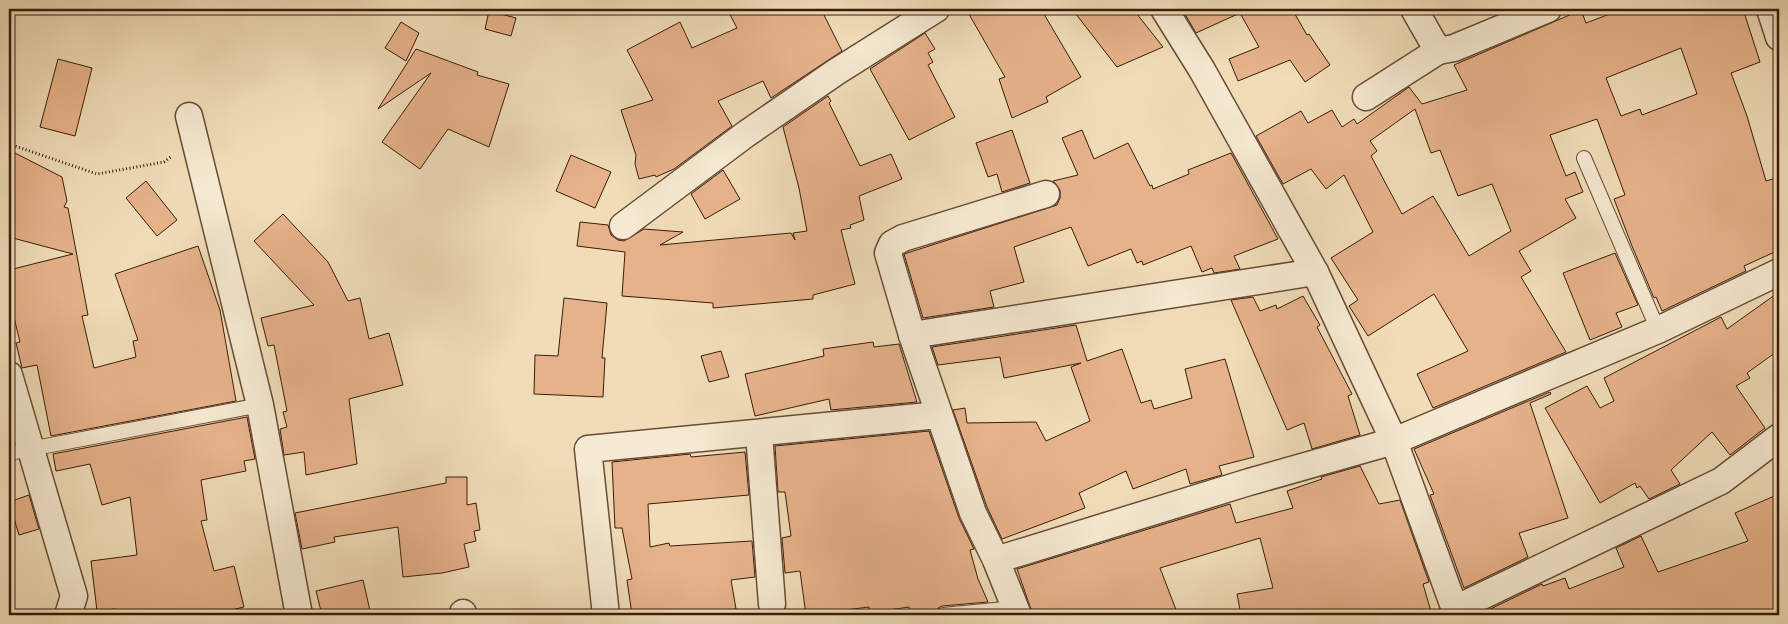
<svg xmlns="http://www.w3.org/2000/svg" width="1788" height="624" font-family="'EB Garamond',serif">
<rect width="100%" height="100%" fill="#f0ddb8"/>
<filter id="stains"><feTurbulence type="fractalNoise" baseFrequency=".004" numOctaves="4"/><feColorMatrix values="0 0 0 0 .2 0 0 0 0 .09 0 0 0 0 .02 0 0 0 .5 -.17"/></filter>
<radialGradient id="worn" r=".72"><stop offset=".6" stop-color="#630" stop-opacity="0"/><stop offset="1" stop-color="#630" stop-opacity=".3"/></radialGradient>
<g fill="#e6b28a" stroke="#3b1c0a" fill-rule="evenodd">
<polygon points="727,9 821,9 842,51 771,98 763,81 718,101 732,126 674,169 656,177 655,175 639,179 635,164 636,155 621,110 653,100 627,50 680,22 692,48 737,28"/>
<polygon points="966,9 1041,9 1081,77 1046,97 1048,102 1012,118 999,79 1005,77"/>
<polygon points="1072,9 1133,9 1163,47 1117,67"/>
<polygon points="1182,9 1292,9 1307,35 1309,34 1330,65 1305,82 1290,60 1238,81 1229,59 1259,47 1240,13 1196,33"/>
<path d="M1623,9H1743L1760,62L1731,73L1747,116L1766,181L1779,177V250L1744,266L1746,271L1662,311L1656,297L1654,298L1632,246L1614,199L1625,195L1597,119L1550,135L1566,176L1575,172L1583,192L1565,199L1576,218L1519,251L1531,271L1521,277L1566,352L1433,408L1417,374L1468,351L1434,294L1368,336L1349,306L1358,300L1331,258L1373,232L1344,175L1326,189L1311,169L1283,184L1256,136L1301,111L1308,123L1332,110L1342,127L1354,119L1357,124L1409,87L1422,104L1467,90L1454,65L1581,10L1586,23ZM1681,48L1697,94L1642,115L1640,109L1621,116L1606,78ZM1415,109L1431,153L1440,150L1458,196L1492,184L1511,231L1469,256L1433,196L1402,214L1371,156L1377,151L1370,141Z"/>
<polygon points="489,11 516,18 511,36 485,29"/>
<polygon points="401,22 419,33 406,61 385,48"/>
<polygon points="925,33 935,49 928,53 933,62 928,65 955,117 909,140 870,69"/>
<polygon points="416,49 478,72 477,75 509,84 489,147 448,129 420,169 382,142 431,73 378,109"/>
<polygon points="58,59 92,68 75,136 40,127"/>
<polygon points="828,96 831,101 829,103 860,166 891,154 902,179 859,196 864,220 850,225 851,228 841,230 855,284 813,295 813,299 713,308 713,303 622,296 625,252 577,246 580,222 608,225 611,235 618,240 624,241 644,229 683,232 660,245 791,233 795,240 793,233 807,231 799,188 783,127"/>
<polygon points="1012,130 1030,183 1002,192 997,174 988,177 976,143"/>
<polygon points="1082,130 1094,159 1128,143 1150,186 1152,185 1153,189 1189,174 1188,170 1231,153 1278,239 1234,256 1240,269 1214,273 1212,268 1202,272 1191,246 1143,265 1142,261 1137,263 1131,249 1088,266 1071,227 1014,247 1024,282 990,291 994,307 923,318 904,254 1057,205 1060,198 1060,190 1053,181 1078,175 1062,138"/>
<polygon points="9,150 62,177 67,201 64,207 68,208 88,315 82,316 94,368 136,357 133,341 138,340 115,274 198,246 220,310 236,401 51,436 37,365 22,368 16,343 20,342 9,297 9,270 73,254 9,237"/>
<polygon points="571,155 611,172 595,208 556,191"/>
<polygon points="723,170 740,199 705,219 691,194"/>
<polygon points="146,181 177,220 157,236 126,198"/>
<polygon points="283,214 328,262 348,301 360,298 369,339 389,333 403,385 349,399 357,464 306,475 304,452 284,455 280,429 287,427 283,412 287,411 274,345 268,346 261,318 314,305 254,241"/>
<polygon points="1615,253 1638,305 1616,313 1622,327 1590,340 1563,273"/>
<polygon points="1779,292 1779,350 1747,373 1750,378 1736,386 1765,428 1730,455 1712,432 1671,470 1680,484 1649,499 1640,486 1637,488 1635,483 1600,503 1545,408 1587,386 1600,408 1614,401 1604,378 1721,317 1727,329"/>
<polygon points="1303,296 1320,325 1317,327 1352,394 1348,396 1360,435 1312,449 1304,423 1287,430 1231,300 1253,297 1260,311 1276,305 1277,309"/>
<polygon points="564,298 607,303 602,358 605,358 603,397 534,394 535,355 558,356"/>
<polygon points="1076,325 1087,361 1122,349 1141,403 1151,400 1154,409 1192,398 1185,369 1225,359 1254,457 1219,466 1222,475 1190,484 1186,469 1133,489 1126,471 1079,493 1085,508 1002,539 987,507 953,410 965,408 967,423 1036,422 1046,441 1090,421 1071,367 1081,363 1004,378 1000,357 938,365 932,347"/>
<polygon points="873,342 874,347 899,344 917,402 831,410 829,399 755,416 745,374 824,356 823,349"/>
<polygon points="721,351 729,377 709,382 701,356"/>
<polygon points="1550,392 1551,394 1530,403 1568,518 1519,533 1528,557 1464,588 1430,495 1434,494 1414,449"/>
<polygon points="247,417 255,459 244,461 246,471 201,480 207,520 201,521 214,571 234,566 244,607 211,615 116,615 115,609 97,611 91,561 137,555 130,497 102,505 90,464 56,471 53,454"/>
<polygon points="929,431 959,518 974,549 970,550 978,579 988,602 942,606 938,608 934,615 910,615 909,607 869,613 869,607 806,615 800,571 785,573 782,538 791,536 785,492 778,492 775,446"/>
<polygon points="745,452 749,495 648,504 650,547 669,543 670,546 752,541 755,577 731,580 736,609 691,615 632,615 627,580 632,579 622,528 615,528 612,462 690,454 691,457"/>
<polygon points="1360,466 1379,504 1400,500 1429,582 1423,584 1432,615 1241,615 1237,594 1273,588 1260,538 1160,568 1178,615 1033,615 1017,569 1230,504 1236,523 1293,508 1287,491 1322,479 1321,477"/>
<polygon points="446,477 467,477 467,505 476,503 480,530 474,531 476,541 464,544 469,567 442,573 403,577 398,527 334,537 335,542 302,549 295,513 446,483"/>
<polygon points="1779,494 1779,612 1769,615 1483,615 1482,613 1542,584 1543,586 1565,578 1569,589 1624,567 1616,548 1641,536 1658,572 1748,541 1735,513"/>
<polygon points="29,495 39,529 19,535 9,502"/>
<polygon points="363,580 371,615 322,615 316,591"/>
</g>
<g fill="none" stroke-linecap="round" stroke-linejoin="round">
<defs>
<g id="service">
<polyline points="1584,158 1658,330"/>
<polyline points="9,453 260,405"/>
<polyline points="943,615 1015,608"/>
</g>
<g id="minor">
<polyline points="1164,9 1202,70 1315,272 1394,441 1457,615"/>
<polyline points="1414,9 1438,51 1454,48 1548,9"/>
<polyline points="1770,9 1779,37"/>
<polyline points="1366,97 1438,51"/>
<polyline points="189,116 260,405 299,615"/>
<polyline points="623,226 746,134 836,72 936,9"/>
<polyline points="912,335 1315,272"/>
<polyline points="9,375 74,596 68,615"/>
<polyline points="759,434 772,604"/>
<polyline points="996,560 1249,482 1394,441 1658,330 1779,272"/>
<polyline points="1455,609 1721,481 1779,437"/>
<polyline points="463,613 463,615"/>
<polyline points="606,615 588,449 939,415"/>
<polyline points="1018,615 996,560 973,513 912,335 888,253 892,244 903,238 1046,194"/>
</g>
</defs>
<use href="#service" stroke="#684c36" stroke-width="16"/>
<use href="#minor" stroke="#684c36" stroke-width="29"/>
<polyline stroke="#3b1c0a" stroke-width="3" stroke-dasharray="1 2.5" stroke-linecap="butt" points="9,144 97,174 164,162 172,156"/>
<use href="#service" stroke="#f5e9d1" stroke-width="14"/>
<use href="#minor" stroke="#f5e9d1" stroke-width="26"/>
</g>
<rect width="1788" height="624" fill="none" stroke="#f0ddb8" stroke-width="30"/>
<rect x="10" y="10" width="1768" height="604" fill="none" stroke="#3b1c0a" stroke-width="2.5"/>
<rect x="15" y="15" width="1758" height="594" fill="none" stroke="#3b1c0a"/>
<rect width="100%" height="100%" filter="url(#stains)"/>
<rect width="100%" height="100%" fill="url(#worn)"/>
</svg>
